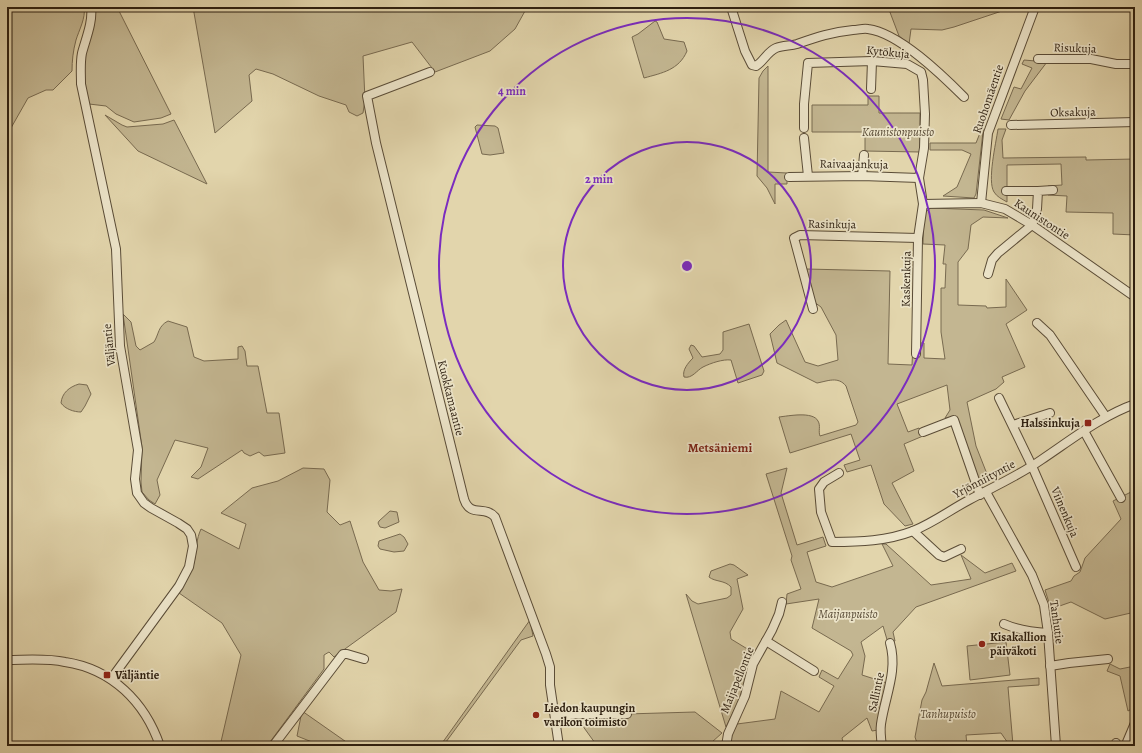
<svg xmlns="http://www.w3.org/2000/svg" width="1142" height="753" font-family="Alegreya,serif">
<rect width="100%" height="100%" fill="#e2d5ac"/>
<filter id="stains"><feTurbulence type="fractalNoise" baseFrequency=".005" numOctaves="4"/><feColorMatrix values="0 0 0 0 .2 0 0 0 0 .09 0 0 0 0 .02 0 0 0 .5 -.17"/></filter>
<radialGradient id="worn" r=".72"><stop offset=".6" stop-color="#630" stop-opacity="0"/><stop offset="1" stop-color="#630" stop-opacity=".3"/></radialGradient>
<g fill="#c3b691" stroke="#786a50">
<path d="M7,7H84C86,18 79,30 76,40C73,51 72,61 72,71L53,90H46L28,98L7,135Z"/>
<path d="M93,7H117L171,114L161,118L134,122L116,114L106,106L89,104C79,72 87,39 93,7Z"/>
<polygon points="193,7 524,7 525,11 515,29 490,51 435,72 412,42 363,56 365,100 363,113 357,116 349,112 346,105 319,96 273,74 256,69 249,75 252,101 215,133"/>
<polygon points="888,7 996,7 1005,10 954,27 942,30 911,29 909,44 899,36"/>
<path d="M655,21L657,22L664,39L684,42L687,51C679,70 662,73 644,78L632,37L638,34Z"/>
<polygon points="1024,60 1047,62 1025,91 1009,120 1001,119 1014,87 1021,89 1032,68 1022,64"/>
<polygon points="768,66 768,172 787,173 787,184 775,184 775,204 767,188 757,176 759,78 763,71"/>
<polygon points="868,96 879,96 879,113 920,113 920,152 865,151 865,132 812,132 812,105 868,105"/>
<polygon points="105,115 122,125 127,127 163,124 174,120 207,184 138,151"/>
<polygon points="984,123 976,194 974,198 943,196 957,187 971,154 962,150 930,150 930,143 976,143"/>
<polygon points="477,125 495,126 498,128 504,153 490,155 482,154 475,127"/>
<path d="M998,129H1006L1002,140L1003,158L1086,157V160L1135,159V235L1113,234V213L1066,212L1067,196L1048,195V186L1062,185L1061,164L1007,165V202C1002,199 997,197 994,192C987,181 996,143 998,129Z"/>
<path d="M931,208L984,210L1008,218L983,217L971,225L968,249L958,262V305L986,306L987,308L1006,307V279L1027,310L1006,324L1025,367L1002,377L1004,382L996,389L967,402L976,446L987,474L997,477L980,483L969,456L957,417L945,418L950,410L947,385L897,404L908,432L919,428L923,436L904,444L914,471L892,483L913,524L905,526L884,504L871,465L847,472L844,465L860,460L851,434L790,453L779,417C788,416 813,411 818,421C821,426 818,431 820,436L856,425L858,422L846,386C838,376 828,381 817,383L777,363L770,334L779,325L786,320L805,362L818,366L838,360L836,335L821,307L814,302L806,269L890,271L888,364L912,365L913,343H924V358L945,359L941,332V288H945L946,264H943L945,245L923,244L924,213Z"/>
<path d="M123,314L131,322L136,346L140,350L154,342C159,334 158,326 168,321L187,327L194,357L204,361L238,359V347L242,346L245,351L247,366H258L267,413H279L285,453L264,456L259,452L250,456L244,453L242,450L198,479L191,477L201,467L208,448L175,440L157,480L160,495L155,504L149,500L142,492L141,482L142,447Z"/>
<path d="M749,324L764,371L762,375L738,383L731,360C723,359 711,363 703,367C697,370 692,379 684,377C682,370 688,363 693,358L689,349L691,345L694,346L702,357L720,354L723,350V332Z"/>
<path d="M79,384L87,385L91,394L85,406L81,412C74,412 65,409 61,403C62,393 69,387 79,384Z"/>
<path d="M303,468L324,469L330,480L327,512L340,525L350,521L363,562L379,590L391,591L402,589L396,612L338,654L334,657L329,652L324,655V669L267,746H220L241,655L222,623L179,593C186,581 193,571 195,558C197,547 196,540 201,529L239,549L246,524L221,513L252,488L278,481Z"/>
<polygon points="787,468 781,493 797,545 823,537 826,546 807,552 816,582 832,587 893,566 882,544 886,544 931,585 971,579 961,555 985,573 1012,563 1016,571 916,607 893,632 895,641 888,643 883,626 861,642 865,656 862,675 887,683 878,730 872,731 867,718 842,738 844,746 729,746 732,734 737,724 775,719 781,691 819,712 834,686 819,677 822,670 838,679 853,655 851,651 812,628 819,599 786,604 787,594 801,589 791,560 792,556 766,474"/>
<polygon points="1135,490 1135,612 1105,619 1071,602 1051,609 1045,590 1071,581 1074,576 1080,572 1085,558 1121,519 1113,501"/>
<polygon points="390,511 397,512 399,522 385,528 380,527 378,523 379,521"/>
<polygon points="400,534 404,537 408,544 404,551 394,552 380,549 378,546 379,541"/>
<path d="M730,564L734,565L748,575L737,579L743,609L730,632L731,639L754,653L739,700L726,727L686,594L692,601L698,604L727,598L731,595V587C725,580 715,582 709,577L711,571Z"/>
<polygon points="530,620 533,636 521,640 443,746 440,746"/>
<polygon points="1006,642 1010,675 970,680 967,646"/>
<polygon points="934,663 942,686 1039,678 1039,685 1008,687 1013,745 1010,746 1001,733 966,735 967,746 918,746 915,737 922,700 926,692"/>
<polygon points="1110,664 1120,669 1135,666 1135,707 1128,711 1120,676 1107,671"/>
<polygon points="302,711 352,746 319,746 312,742 297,736"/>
<polygon points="695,712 722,733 712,742 708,743 706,746 620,746 595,743 577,718 626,714"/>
</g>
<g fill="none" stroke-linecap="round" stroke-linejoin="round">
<defs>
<g id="minor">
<path d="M91,7C93,22 86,38 82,53C80,63 81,74 81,84L116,249L120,346L138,450L135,479L137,493L144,503L151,508L178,523L187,529L191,535L193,546L189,567L179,586L111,679"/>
<path d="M731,7L745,51L752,65L756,66C764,61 767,52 776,48C783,45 790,46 797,44C817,37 832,32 853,30C858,30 863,28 868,29C899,33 942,75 964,97"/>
<polyline points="1038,59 1091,59 1116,64 1135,64"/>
<path d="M430,72L367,96L376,143L464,499C470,518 485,505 495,517L546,654L550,667V685L559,746"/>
<polyline points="871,89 872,61"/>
<polyline points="1011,125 1135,122"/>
<polyline points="804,128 804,104 808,63 872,61 907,64 921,72 923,80 925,114 924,148 919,178 923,204 918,238 916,354"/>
<polyline points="804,138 808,176"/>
<polyline points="862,176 864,155"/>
<polyline points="789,177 862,176 919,178"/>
<polyline points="1006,191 1038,191"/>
<polyline points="981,203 988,133 1035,7"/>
<polyline points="923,204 981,203 1005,209 1032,225 1135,297"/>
<polyline points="988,274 992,260 998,253 1032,225 1037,209 1038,191 1053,190"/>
<polyline points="813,309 794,238 800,235 918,238"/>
<polyline points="1037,323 1050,335 1106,417"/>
<polyline points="999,398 1032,466 1076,567"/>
<polyline points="1013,425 1050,413"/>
<polyline points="1084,431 1121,498"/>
<polyline points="923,432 954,420 980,495"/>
<path d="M839,473L824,482L819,489L821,512L832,542C860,542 887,541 913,531C933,523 950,510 969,500C993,487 1018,476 1041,460C1071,440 1101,416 1135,404"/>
<polyline points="986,492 1032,575 1044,605 1048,633 1056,746"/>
<polyline points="913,531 939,555 944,557 961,549"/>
<path d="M1004,624C1018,630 1032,632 1048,633"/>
<polyline points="766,641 814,671"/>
<path d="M7,660C26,660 46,658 65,662C112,669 145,702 160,746"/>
<polyline points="1050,666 1069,663 1108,659"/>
<polyline points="555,717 576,714 627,714"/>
<polyline points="1116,743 1116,746"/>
<polyline points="273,746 343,654 347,654 364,659"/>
<polyline points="726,746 728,734 745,696 753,664 772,630 779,614 782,602"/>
<path d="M882,746C881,739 880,731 881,724C885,696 898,671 890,643"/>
<polyline points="1128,746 1127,742 1135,723"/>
</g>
</defs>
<use href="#minor" stroke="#5a4c37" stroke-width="10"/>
<use href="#minor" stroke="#ece4c9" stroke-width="8"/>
</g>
<g fill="none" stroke="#7b2cbf" stroke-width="2">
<circle cx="687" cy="266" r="124"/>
<circle cx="687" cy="266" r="248"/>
</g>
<g fill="#8f2418" stroke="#ece4c9" stroke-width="1.5">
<rect x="1084" y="419" width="8" height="8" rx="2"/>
<circle cx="982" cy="644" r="4"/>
<rect x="103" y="671" width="8" height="8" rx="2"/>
<circle cx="536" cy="715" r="4"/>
</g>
<g text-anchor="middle" stroke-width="3.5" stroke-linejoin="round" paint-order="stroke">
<g font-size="12" fill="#2d1f10" stroke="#ece4c9">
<text transform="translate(1075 48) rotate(2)" y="4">Risukuja</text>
<text transform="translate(888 52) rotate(6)" y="4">Kytökuja</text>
<text transform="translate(988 99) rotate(-71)" y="4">Ruohomäentie</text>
<text transform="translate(1073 112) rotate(-1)" y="4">Oksakuja</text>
<text transform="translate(854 164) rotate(1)" y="4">Raivaajankuja</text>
<text transform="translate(1042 219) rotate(33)" y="4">Kaunistontie</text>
<text transform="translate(832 224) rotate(1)" y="4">Rasinkuja</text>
<text transform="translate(906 279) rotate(-89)" y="4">Kaskenkuja</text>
<text transform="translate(109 345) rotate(-96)" y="4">Väljäntie</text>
<text transform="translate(451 398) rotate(76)" y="4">Kuokkamaantie</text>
<text transform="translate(984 479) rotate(-28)" y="4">Yrjönniityntie</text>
<text transform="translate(1065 512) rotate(67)" y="4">Viinenkuja</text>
<text transform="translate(1057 622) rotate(82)" y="4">Tanhutie</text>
<text transform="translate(737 680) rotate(-68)" y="4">Maijapellontie</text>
<text transform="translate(876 692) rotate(-78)" y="4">Sallintie</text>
</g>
<g font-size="12" font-style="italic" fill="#5a4c37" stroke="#ece4c9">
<text x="898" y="136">Kaunistonpuisto</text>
<text x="848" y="618">Maijanpuisto</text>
<text x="948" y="718">Tanhupuisto</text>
</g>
<g font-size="12" font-weight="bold" fill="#2d1f10" stroke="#ece4c9" text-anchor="start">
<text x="1080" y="427" text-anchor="end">Halssinkuja</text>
<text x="990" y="641">Kisakallion<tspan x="990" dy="14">päiväkoti</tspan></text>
<text x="115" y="679">Väljäntie</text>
<text x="544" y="712">Liedon kaupungin<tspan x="544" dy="14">varikon toimisto</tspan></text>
</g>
<g font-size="13" font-weight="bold" fill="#7a1f14" stroke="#ece4c9">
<text x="720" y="452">Metsäniemi</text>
</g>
</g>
<circle cx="687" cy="266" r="6" fill="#7b2cbf" stroke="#ece4c9" stroke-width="2"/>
<g font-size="12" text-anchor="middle" font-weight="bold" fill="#7b2cbf" stroke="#ece4c9" stroke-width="3.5" stroke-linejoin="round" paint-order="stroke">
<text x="512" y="95">4 min</text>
<text x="599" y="183">2 min</text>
</g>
<rect width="1142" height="753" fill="none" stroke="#e2d5ac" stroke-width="24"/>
<rect x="8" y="8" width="1126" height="737" fill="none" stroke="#2d1f10" stroke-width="2"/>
<rect x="12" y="12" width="1118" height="729" fill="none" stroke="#2d1f10"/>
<rect width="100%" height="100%" filter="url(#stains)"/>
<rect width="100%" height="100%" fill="url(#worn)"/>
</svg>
